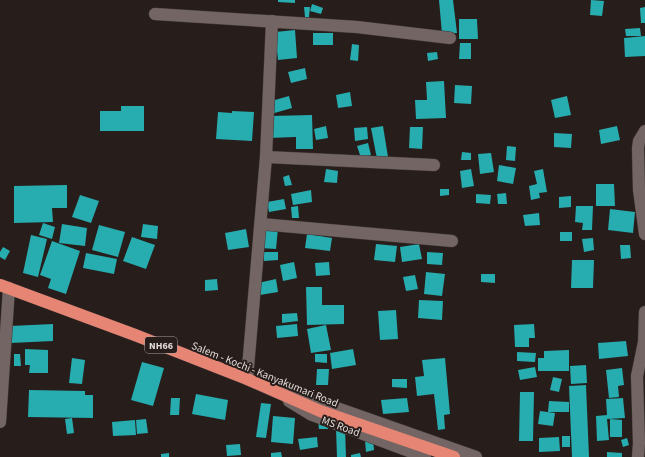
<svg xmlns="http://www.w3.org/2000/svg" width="645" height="457" font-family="'Source Sans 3',sans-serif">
<rect width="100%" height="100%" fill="#271d1a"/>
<g fill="#27acaf">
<polygon points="278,0 295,0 295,3 278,2"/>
<polygon points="439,0 453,0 457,33 442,34"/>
<polygon points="591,0 604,1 602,16 590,15"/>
<polygon points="312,4 323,8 321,14 310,11"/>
<polygon points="304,7 310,7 309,17 305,17"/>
<polygon points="645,7 645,23 641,23 640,8"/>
<polygon points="459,19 477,19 478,39 459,39"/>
<polygon points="640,28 641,36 626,36 625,29"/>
<polygon points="295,30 297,58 278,60 275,32"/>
<rect x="313" y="33" width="20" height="12"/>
<polygon points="645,36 645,56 625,57 624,38"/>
<polygon points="460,43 471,43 471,59 459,59"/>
<polygon points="352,44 359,45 358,61 350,60"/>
<polygon points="437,52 438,59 428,61 427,53"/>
<polygon points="305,68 307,79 291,83 288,72"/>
<polygon points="444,81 446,118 416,119 415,100 427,100 426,82"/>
<polygon points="455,85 472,86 471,104 454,103"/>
<polygon points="350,92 352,106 338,108 336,95"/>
<polygon points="289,96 292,108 271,114 268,102"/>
<polygon points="567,96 571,115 555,118 551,100"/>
<polygon points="121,106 144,106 144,131 100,131 100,111 121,111"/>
<polygon points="262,110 270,110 270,116 312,115 313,149 296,149 296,137 268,138 263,150"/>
<polygon points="232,111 254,112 252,141 216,139 218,112 232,113"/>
<polygon points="326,126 328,138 316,140 314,129"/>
<polygon points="383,126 388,157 377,159 371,128"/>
<polygon points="617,126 620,140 601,144 599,130"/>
<polygon points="367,127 368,139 355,141 354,128"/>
<polygon points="410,127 423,127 422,149 409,148"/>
<polygon points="554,133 572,134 571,148 554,147"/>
<polygon points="368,143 371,155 361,158 357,146"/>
<polygon points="507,146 516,147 515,161 506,160"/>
<polygon points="462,152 471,153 471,160 461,160"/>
<polygon points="491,153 494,172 480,174 478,154"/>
<polygon points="499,165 516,168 513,184 497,181"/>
<polygon points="326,169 338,171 337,183 324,182"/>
<polygon points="471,169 474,186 462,188 460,171"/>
<polygon points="543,169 547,192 539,193 540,198 531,200 529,186 537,184 534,171"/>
<polygon points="289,175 292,185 285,186 283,177"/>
<polygon points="596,184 614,184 615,206 596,206"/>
<polygon points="67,185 67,208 52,208 53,222 14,223 14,186"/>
<polygon points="440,189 449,189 449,195 440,196"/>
<polygon points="311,190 312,202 293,205 291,194"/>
<polygon points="506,193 507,204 498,204 497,194"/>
<polygon points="476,194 491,195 490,204 476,203"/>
<polygon points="80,195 99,201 91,223 72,217"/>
<polygon points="571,196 571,207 559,208 559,197"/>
<polygon points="284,199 286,209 269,212 267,202"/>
<polygon points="298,206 299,218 292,218 291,207"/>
<polygon points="576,206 593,206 592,230 582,230 583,223 575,222"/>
<polygon points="610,209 635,212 633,233 608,230"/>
<polygon points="539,213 540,225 525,226 523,215"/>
<polygon points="43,223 55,227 52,239 39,235"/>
<polygon points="62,224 87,228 85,246 59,243"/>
<polygon points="143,224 158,226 157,239 141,237"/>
<polygon points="99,225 125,232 118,257 92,250"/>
<polygon points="262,227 278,228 276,249 260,248"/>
<polygon points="246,229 249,247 228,250 225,233"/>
<rect x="560" y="232" width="12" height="9"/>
<polygon points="307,234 332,238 330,251 305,248"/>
<polygon points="31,235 47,239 38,277 23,273"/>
<polygon points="132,237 155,245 146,269 123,261"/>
<polygon points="593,238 594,250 584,252 582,239"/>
<polygon points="52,241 80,251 66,294 48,288 51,279 40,275"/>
<polygon points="376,244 397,246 395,262 374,260"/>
<polygon points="419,244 422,259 402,262 400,247"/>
<polygon points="620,245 630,245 631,258 621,259"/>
<polygon points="3,247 10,251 5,260 0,257 0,252"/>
<polygon points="264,252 278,252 278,260 264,261"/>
<polygon points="427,252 443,253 442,265 427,264"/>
<polygon points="86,253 117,259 114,274 83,268"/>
<polygon points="572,260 594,260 593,288 571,288"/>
<polygon points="294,262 297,278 283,281 280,265"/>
<polygon points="329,262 330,275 316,276 315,263"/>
<polygon points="426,272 445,274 442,296 424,294"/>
<polygon points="481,274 495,274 495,283 481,282"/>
<polygon points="415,275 418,289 406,291 403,277"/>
<polygon points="217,279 218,290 205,291 205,280"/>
<polygon points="276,279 278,292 260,295 258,283"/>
<polygon points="306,287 322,287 322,305 344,305 344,324 307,325"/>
<polygon points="419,300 443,301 442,320 418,318"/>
<polygon points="396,310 398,339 380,340 378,311"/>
<polygon points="297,313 298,321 282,323 282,314"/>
<polygon points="53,324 53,341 11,343 10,326"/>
<polygon points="297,324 298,336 277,338 276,326"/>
<polygon points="534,324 535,338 529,338 529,347 515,347 514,325"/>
<polygon points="326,325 331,350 311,353 307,329"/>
<polygon points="626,341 628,356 599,359 598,343"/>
<polygon points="25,349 48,350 48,373 29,373 30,365 25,365"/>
<polygon points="353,349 356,365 332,369 330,353"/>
<polygon points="569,350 569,371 538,371 538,358 544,358 544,351"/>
<polygon points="517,352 536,353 535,362 517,361"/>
<polygon points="14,354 20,354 21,366 14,366"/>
<polygon points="315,354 327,354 327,363 315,362"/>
<polygon points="72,358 85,360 82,384 69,383"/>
<polygon points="445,358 450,414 444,415 445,429 438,430 434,394 417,396 415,377 424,376 422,360"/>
<polygon points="142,362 164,368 153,406 131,400"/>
<polygon points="586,365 587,383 571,384 570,366"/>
<polygon points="535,367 537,377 520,380 518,370"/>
<polygon points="622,368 624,385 618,386 619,397 609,398 606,370"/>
<polygon points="317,369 329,369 328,385 316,385"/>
<polygon points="553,377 562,379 559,392 550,390"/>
<polygon points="392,379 407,379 407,388 392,387"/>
<polygon points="586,385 589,457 572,457 569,386"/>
<polygon points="29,390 85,391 85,395 93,395 93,418 28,417"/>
<polygon points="520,392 534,392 533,441 519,441"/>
<polygon points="196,394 228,400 225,420 192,414"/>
<polygon points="171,398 180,398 179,415 170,415"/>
<polygon points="407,398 409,412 383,414 381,400"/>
<polygon points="623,398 625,418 607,419 609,440 597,441 596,416 607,415 606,399"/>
<polygon points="549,401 569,402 569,412 548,412"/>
<polygon points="261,403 271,404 266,438 256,437"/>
<polygon points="540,411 555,413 553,426 538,424"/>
<polygon points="273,416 295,418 293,444 271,442"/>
<polygon points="72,418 74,433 67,434 65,419"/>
<polygon points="146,419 148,433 137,434 136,420"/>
<polygon points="610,419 622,420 622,437 610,437"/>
<polygon points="135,420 136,435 113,436 112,422"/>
<polygon points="318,420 327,420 328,429 319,429"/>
<polygon points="345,428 346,457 337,457 336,429"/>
<rect x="562" y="436" width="8" height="11"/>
<polygon points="317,437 318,447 300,450 298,439"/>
<polygon points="559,437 560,451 539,452 539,438"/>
<polygon points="627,438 629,445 623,447 621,440"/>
<polygon points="373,439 374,450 366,452 365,440"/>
<polygon points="240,444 241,455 227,456 226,445"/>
<polygon points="281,452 282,457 271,457 271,453"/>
<polygon points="607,452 622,453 622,457 607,457"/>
<polygon points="169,453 169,457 161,457 161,454"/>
<polygon points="360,453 361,457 351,457 351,455"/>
</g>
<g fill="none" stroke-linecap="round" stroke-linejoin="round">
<defs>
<g id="street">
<polyline points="155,14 357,27 450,38"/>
<polyline points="645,131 639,141 638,148 639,190 645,234"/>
<polyline points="266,157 434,165"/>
<polyline points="261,224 452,241"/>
<polyline points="247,379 266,157 272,21"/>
<polyline points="0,422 9,288"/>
<polyline points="638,457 639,443 637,376 644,342 645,312"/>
</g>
<g id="secondary">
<polyline points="285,391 308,398 476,457"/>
<polyline points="289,401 312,415 425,457"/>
</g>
<polyline id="highway" points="0,285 135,335 247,379 320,411 454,457"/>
</defs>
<use href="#street" stroke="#423a38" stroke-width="13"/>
<use href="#secondary" stroke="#423a38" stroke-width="13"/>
<use href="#highway" stroke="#423a38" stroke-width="13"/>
<use href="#street" stroke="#726563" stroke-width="12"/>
<use href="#secondary" stroke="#726563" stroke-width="12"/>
<use href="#highway" stroke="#e78574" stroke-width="12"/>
</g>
<g text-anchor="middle" stroke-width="4" stroke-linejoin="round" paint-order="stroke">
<rect fill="#271d1a" stroke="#a9a19f" stroke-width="1" x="145" y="337" width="32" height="16" rx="3"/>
<g font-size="10" font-weight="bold" fill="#e1dad8">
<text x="161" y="349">NH66</text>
</g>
<g font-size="11" fill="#e1dad8" stroke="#271d1a">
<text transform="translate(265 374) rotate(22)" y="4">Salem - Kochi - Kanyakumari Road</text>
<text transform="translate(341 426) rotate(20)" y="4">MS Road</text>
</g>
</g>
</svg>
